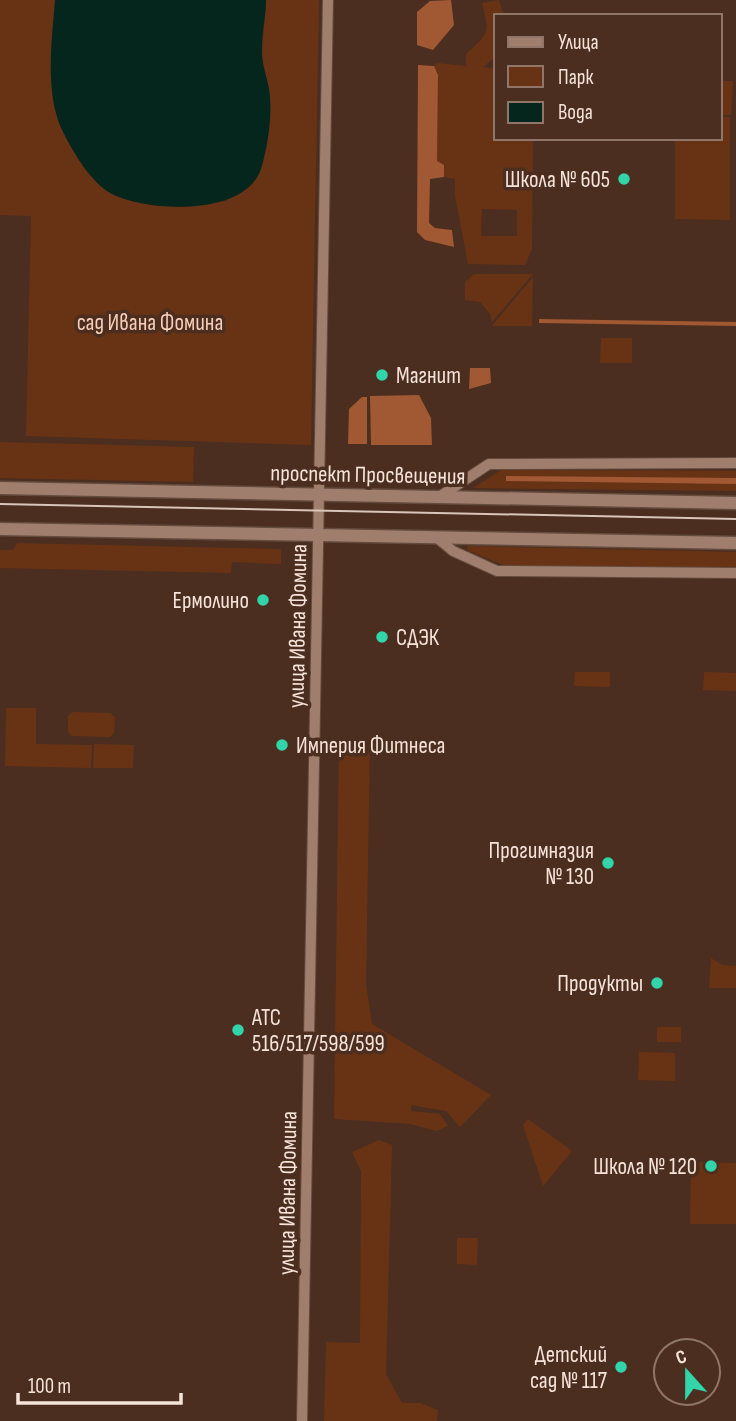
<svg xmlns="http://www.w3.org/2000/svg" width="736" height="1421" font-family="'Sofia Sans Condensed',sans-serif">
<rect width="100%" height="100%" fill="#4b2e1f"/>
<g fill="#683315" fill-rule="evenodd">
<polygon points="0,0 55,0 52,55 178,207 227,201 269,90 262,56 266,0 319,0 311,445 26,436 31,216 0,215"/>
<path d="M499,0L504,16H496V56L483,67L496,69V138H533L532,249L525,265L468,264L455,196V179L444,177V165L437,162L438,76L434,66L437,63L466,66V54C489,33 490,34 482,3ZM482,209L517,210V236H481Z"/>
<polygon points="720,81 733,81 731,115 720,115"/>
<polygon points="720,117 730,117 730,220 675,219 675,138 720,138"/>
<polygon points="474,274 533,274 492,322 490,314 480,302 465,300 465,282"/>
<polygon points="533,277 532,326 492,326 496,321"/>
<polygon points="601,338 632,338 632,363 600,363"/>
<polygon points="0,442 194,447 193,482 0,478"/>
<polygon points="501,470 736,471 736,491 473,488"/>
<polygon points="17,543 281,549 281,564 232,562 231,573 0,568 0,550 13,550"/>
<polygon points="468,546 736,552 736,569 508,567 467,550"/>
<polygon points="575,672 610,672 610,687 574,686"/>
<polygon points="704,672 736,673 736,691 703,690"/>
<polygon points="6,708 36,708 36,744 92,745 91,768 5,766"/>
<polygon points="73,712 110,713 115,717 114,733 110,737 72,736 68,732 68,716"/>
<polygon points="339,741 370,742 366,984 372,1024 491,1095 460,1127 446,1111 411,1105 411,1111 440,1114 448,1126 437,1131 410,1124 334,1119"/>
<polygon points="94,744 134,745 133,768 93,768"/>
<polygon points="711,958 722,965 736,966 736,988 709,988"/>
<rect x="657" y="1027" width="24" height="15"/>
<polygon points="639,1052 675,1053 675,1081 638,1080"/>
<polygon points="528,1119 572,1151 543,1186 523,1125"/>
<polygon points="379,1140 392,1145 386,1374 402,1403 420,1403 438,1410 437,1421 324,1421 326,1342 360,1343 361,1171 352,1152"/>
<polygon points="691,1162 736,1163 736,1224 690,1224"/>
<polygon points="457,1238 478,1238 477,1265 457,1264"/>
</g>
<g fill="#a05932">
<polygon points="451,0 454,25 433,50 417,45 417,12 430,1"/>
<polygon points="418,65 434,66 438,75 437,161 444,165 444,177 430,179 429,223 435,228 452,230 454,247 425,240 417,232"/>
<polygon points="539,319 736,322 736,326 539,323"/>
<polygon points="470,368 490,368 491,383 469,389"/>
<polygon points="419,395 431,418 432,445 371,445 370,396"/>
<polygon points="362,397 367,397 367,444 348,444 349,409"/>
<polygon points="506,476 736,478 736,484 506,481"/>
</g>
<path fill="#04261c" d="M55,0H266C266,18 261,35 262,53C262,66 267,77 269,89C273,113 268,146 261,169C245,217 148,212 112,194C91,183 73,152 63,132C44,94 52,40 55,0Z"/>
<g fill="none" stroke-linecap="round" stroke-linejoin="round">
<defs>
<g id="street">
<polyline points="439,497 489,464 736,463"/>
<polyline points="436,537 453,551 497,571 736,573"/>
<polyline points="302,1421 328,0"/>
</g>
<g id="secondary">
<polyline points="0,488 736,503"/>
<polyline points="0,529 736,543"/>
</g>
</defs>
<use href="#street" stroke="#634b3e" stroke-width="12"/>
<use href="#secondary" stroke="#634b3e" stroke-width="15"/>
<use href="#street" stroke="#a07e6d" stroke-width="10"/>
<use href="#secondary" stroke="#a07e6d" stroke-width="12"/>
<polyline stroke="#dac5ba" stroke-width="2" points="0,504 736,519"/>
</g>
<g fill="#32d4a9" stroke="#4b2e1f" stroke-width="2.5">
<circle cx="624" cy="179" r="7"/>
<circle cx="382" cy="375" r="7"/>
<circle cx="263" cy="600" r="7"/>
<circle cx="382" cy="637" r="7"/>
<circle cx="282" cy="745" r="7"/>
<circle cx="608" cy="863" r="7"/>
<circle cx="657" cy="983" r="7"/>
<circle cx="238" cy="1030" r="7"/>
<circle cx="711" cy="1166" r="7"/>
<circle cx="621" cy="1367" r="7"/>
</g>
<g text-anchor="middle" stroke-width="7" stroke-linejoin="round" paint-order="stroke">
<g font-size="23" fill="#f6e3d9" stroke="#4b2e1f" text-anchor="end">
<text x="610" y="187">Школа № 605</text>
<text x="396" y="383" text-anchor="start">Магнит</text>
<text x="249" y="608">Ермолино</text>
<text x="396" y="645" text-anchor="start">СДЭК</text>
<text x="296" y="753" text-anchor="start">Империя Фитнеса</text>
<text x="594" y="858">Прогимназия<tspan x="594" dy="26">№ 130</tspan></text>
<text x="643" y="991">Продукты</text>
<text x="252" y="1025" text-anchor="start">АТС<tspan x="252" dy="26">516/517/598/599</tspan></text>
<text x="697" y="1174">Школа № 120</text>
<text x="607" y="1362">Детский<tspan x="607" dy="26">сад № 117</tspan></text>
</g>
<g font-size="23" fill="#f7ceb9" stroke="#4b2e1f">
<text x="150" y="330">сад Ивана Фомина</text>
</g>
<g font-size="23" fill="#f6e3d9" stroke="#4b2e1f">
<text transform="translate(368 474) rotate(1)" y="8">проспект Просвещения</text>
<text transform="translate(297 626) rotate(-89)" y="8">улица Ивана Фомина</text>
<text transform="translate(287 1193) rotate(-89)" y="8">улица Ивана Фомина</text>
</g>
</g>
<rect x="494" y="14" width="228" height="126" fill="#4b2e1f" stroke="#8f7669" stroke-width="2"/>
<rect x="508" y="37" width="35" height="10" fill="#a07e6d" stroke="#8f7669" stroke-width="2"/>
<text x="558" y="49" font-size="21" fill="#f6e3d9">Улица</text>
<rect x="508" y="66" width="35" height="21" fill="#683315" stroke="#8f7669" stroke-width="2"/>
<text x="558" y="84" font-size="21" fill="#f6e3d9">Парк</text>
<rect x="508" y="102" width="35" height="21" fill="#04261c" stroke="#8f7669" stroke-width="2"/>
<text x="558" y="119" font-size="21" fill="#f6e3d9">Вода</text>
<g transform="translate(687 1372) rotate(339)"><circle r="33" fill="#4b2e1f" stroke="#8f7669" stroke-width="2"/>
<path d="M0-5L12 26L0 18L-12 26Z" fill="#32d4a9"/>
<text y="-10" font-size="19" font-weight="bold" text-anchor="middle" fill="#f6e3d9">С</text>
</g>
<path d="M18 1393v10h163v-10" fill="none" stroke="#f6e3d9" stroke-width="3.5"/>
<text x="28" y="1393" font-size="21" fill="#f6e3d9" stroke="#4b2e1f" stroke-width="5" paint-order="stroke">100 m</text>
</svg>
